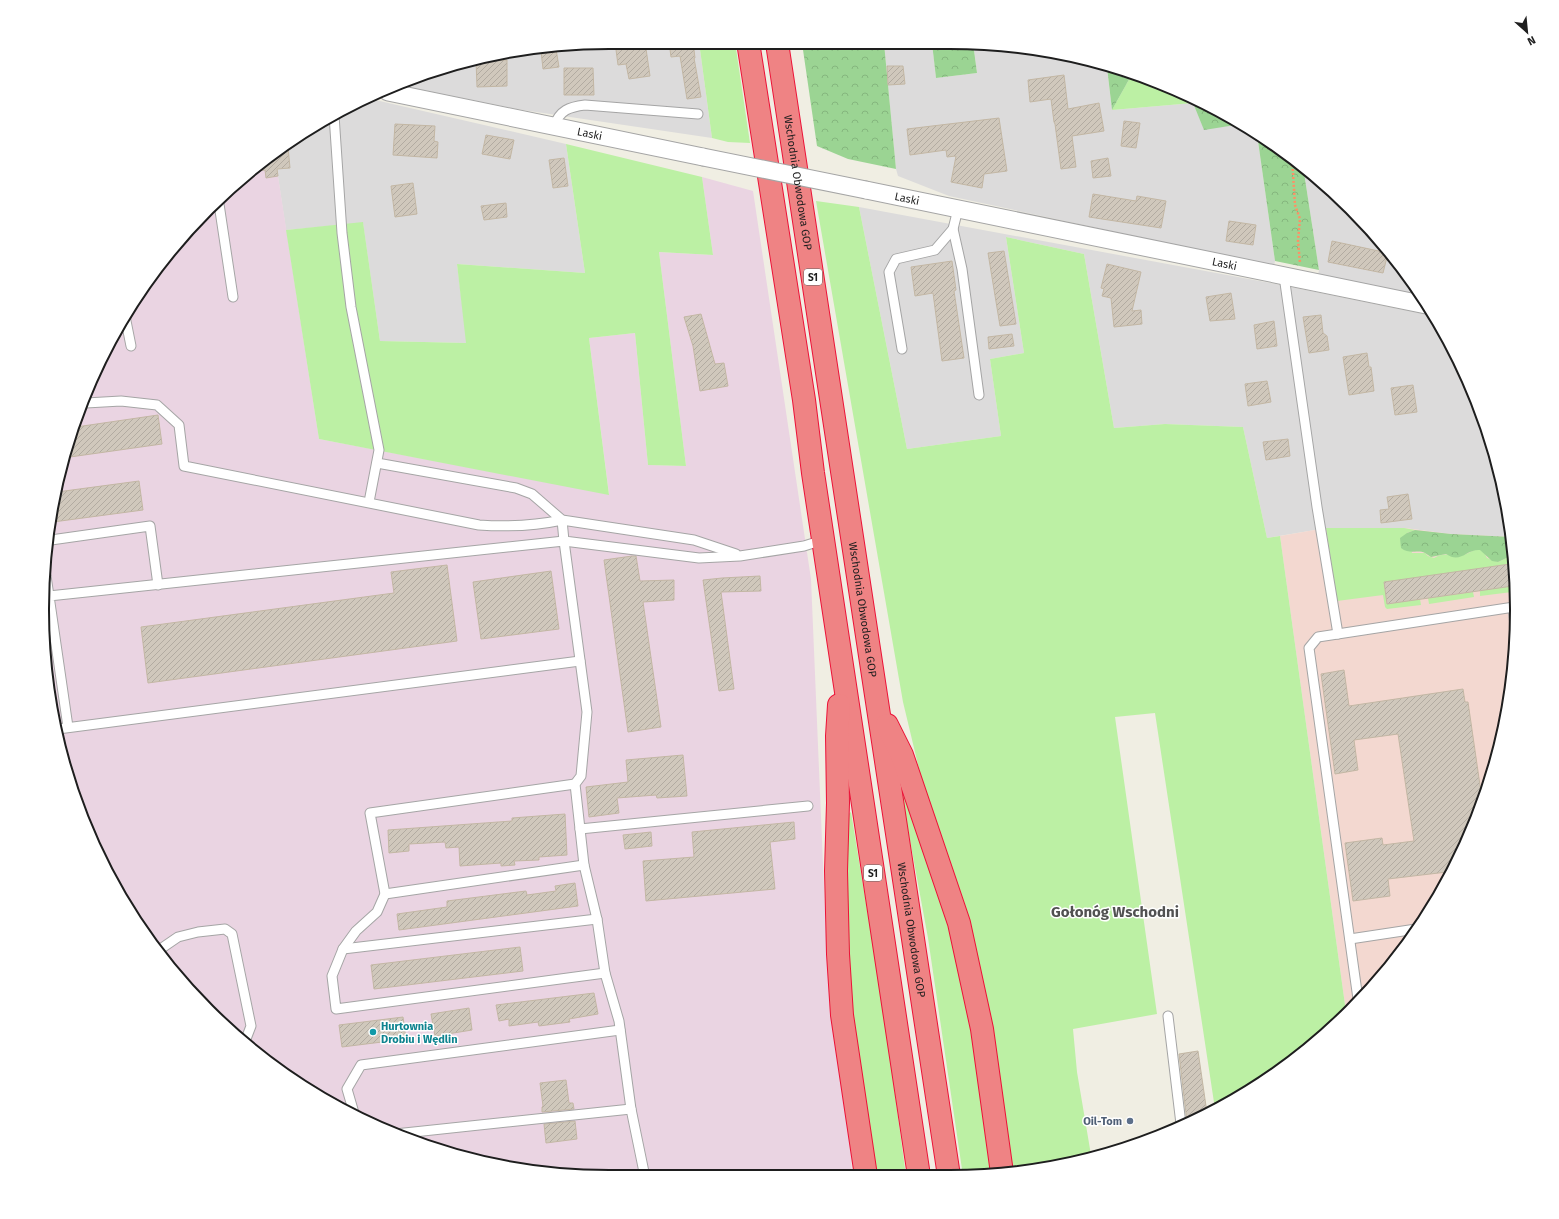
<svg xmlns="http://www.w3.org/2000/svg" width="1559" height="1219" font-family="'Fira Sans',sans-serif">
<defs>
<pattern id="forest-crowns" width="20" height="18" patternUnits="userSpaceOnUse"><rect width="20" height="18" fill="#9bd493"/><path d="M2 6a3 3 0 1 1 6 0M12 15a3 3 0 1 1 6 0" fill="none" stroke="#85b67e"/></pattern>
<pattern id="building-hatch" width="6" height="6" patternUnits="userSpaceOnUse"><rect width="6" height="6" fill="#d0c8bc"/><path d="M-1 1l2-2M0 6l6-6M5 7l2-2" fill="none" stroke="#b2aba1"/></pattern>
</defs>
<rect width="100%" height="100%" fill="#f0eee3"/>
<g fill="#dcdbdb">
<polygon points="609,42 699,42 712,138 516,109 403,86 462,61"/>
<polygon points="884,43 932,43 936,78 977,73 973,43 986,43 1107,67 1112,110 1193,103 1204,129 1242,124 1257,134 1275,261 1274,266 949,196 898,176 896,169"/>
<polygon points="371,99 566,144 585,273 457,264 467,343 380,341 363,223 286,230 275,157 326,118"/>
<polygon points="1303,166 1376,235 1419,295 1318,275 1319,270"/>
<polygon points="859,207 1281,285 1434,316 1441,326 1487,427 1512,537 1451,534 1404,528 1327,528 1267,538 1243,427 1165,424 1114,428 1084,254 1006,237 1024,353 990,359 1001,436 907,449"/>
</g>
<polygon fill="#f3d8d0" points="1326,528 1404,528 1451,534 1512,537 1516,646 1498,756 1459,860 1400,955 1346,1012 1280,536"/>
<polygon fill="#ead4e2" points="275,157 319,439 609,494 589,338 635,333 648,465 686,466 659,252 713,255 702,177 753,191 811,579 827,959 851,1153 852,1176 609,1177 499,1166 392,1134 294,1081 183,984 118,893 61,757 42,610 61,463 118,326 208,208"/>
<g fill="#bcf0a4">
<polygon points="699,42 735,42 750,143 728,142 712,138"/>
<polygon points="1131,72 1182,95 1193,103 1112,110 1131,76"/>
<polygon points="566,144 702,177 713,255 659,252 686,466 648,465 635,333 589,338 609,495 319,439 286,230 363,222 380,341 466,343 457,264 585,273"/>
<polygon points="816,201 859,207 907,449 1001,436 990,359 1024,353 1006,237 1084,254 1114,428 1165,424 1243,427 1267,538 1280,536 1346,1012 1324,1036 1233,1101 1215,1109 1155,713 1115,717 1157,1014 1073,1029 1077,1072 1091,1155 1011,1171 984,990 974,939 963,899 920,773 903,702"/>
<path d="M1326,528H1404L1415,530L1407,533L1412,553H1425L1428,556L1434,558C1446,551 1451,557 1463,555C1472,554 1479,541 1487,558L1498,562L1513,555L1514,589L1512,592L1480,596V591L1510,564L1384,583L1387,604L1420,599L1421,605L1387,609L1385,607L1383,595L1337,601Z"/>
<polygon points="1473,592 1474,597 1429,604 1428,598"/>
<polygon points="907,794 933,866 962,973 993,1174 963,1176 928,938 902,797"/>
<polygon points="851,812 884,1013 906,1176 876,1176 853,1027 848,959 846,816"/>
</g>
<g fill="url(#forest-crowns)">
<polygon points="802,43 884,43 896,169 848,159 817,146"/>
<polygon points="932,43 973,43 977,73 936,78"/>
<polygon points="1107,67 1131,72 1131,76 1112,110"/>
<polygon points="1182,95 1233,118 1242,124 1204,130 1193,103"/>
<polygon points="1257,134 1295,159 1303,166 1319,270 1275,261"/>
<path d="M1415,530L1451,534L1512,537L1513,555L1498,562L1492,561L1480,550C1466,549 1461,564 1446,554L1431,557C1429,556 1427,554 1425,553C1418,549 1410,555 1401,548L1400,538L1407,533Z"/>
</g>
<g fill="url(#building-hatch)" stroke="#c3b7a4">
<polygon points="615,42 645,42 650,76 629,79 626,64 618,65"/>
<polygon points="669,42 693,42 695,58 694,58 701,97 687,99 680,56 671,57"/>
<polygon points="556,49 559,67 543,69 541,51"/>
<polygon points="476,60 507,60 507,86 477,87"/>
<polygon points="887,66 903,66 905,84 888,85"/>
<polygon points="564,68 593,68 594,95 564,95"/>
<polygon points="1064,75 1068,109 1099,103 1104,131 1072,136 1076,167 1061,169 1055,124 1054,122 1051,99 1030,102 1028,80"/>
<polygon points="999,118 1007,171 984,174 982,188 951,182 956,156 947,157 946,150 910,155 907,129"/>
<polygon points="1124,121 1140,123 1136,148 1121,146"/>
<polygon points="395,124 435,126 434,141 438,142 437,158 393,155"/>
<polygon points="486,135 514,140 510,159 482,154"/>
<polygon points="288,147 290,168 277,169 278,176 266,178 265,170 257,171"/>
<polygon points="564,158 568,186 553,188 549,160"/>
<polygon points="1108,158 1111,176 1093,178 1091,161"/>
<polygon points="413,183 417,214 395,217 391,186"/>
<polygon points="1093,194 1136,201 1137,196 1166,201 1161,228 1089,217"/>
<polygon points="506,203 507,217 484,220 481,206"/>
<polygon points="1229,221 1256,225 1253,245 1226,241"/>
<polygon points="1332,241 1388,253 1383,273 1328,262"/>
<polygon points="1004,251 1016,324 1000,326 988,253"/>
<polygon points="952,261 956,290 954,291 964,358 942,361 933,293 915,296 911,267"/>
<polygon points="1107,264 1141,272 1132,311 1141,310 1142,324 1114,327 1111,298 1102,296 1104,289 1101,288"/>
<polygon points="1231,293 1235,319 1210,321 1206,297"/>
<polygon points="701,314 715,364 724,363 728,386 700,391 693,346 684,317"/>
<polygon points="1321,315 1323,333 1327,336 1329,350 1309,353 1303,317"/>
<polygon points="1274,321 1277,346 1257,349 1254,325"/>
<polygon points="1012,334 1014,346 989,349 988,337"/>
<polygon points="1367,353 1369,367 1371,367 1374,391 1349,395 1343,357"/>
<polygon points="1267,381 1271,402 1248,406 1245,384"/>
<polygon points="1413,385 1417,412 1395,415 1391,388"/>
<polygon points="158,415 162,444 63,458 76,427"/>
<polygon points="1288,439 1290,456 1266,460 1263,442"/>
<polygon points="139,481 143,510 53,522 57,492"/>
<polygon points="1408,494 1412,519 1381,523 1380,510 1389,509 1387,497"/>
<polygon points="632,556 636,556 640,581 674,580 674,600 643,602 661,727 628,732 604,560"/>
<polygon points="1510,564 1513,586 1387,604 1384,582"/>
<polygon points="447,565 457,641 148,683 141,627 394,593 391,572"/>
<polygon points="551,571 559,629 481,639 473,582"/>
<polygon points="760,576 761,591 721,592 734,689 719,691 703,580 722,578"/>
<polygon points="1344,670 1349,706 1463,689 1465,702 1468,702 1482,799 1459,860 1456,865 1447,866 1447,872 1388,879 1390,896 1353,901 1345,843 1382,838 1383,845 1414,841 1398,734 1354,740 1358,770 1335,774 1321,674"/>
<polygon points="683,755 687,796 657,798 656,795 617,798 619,813 589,817 586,787 628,782 626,760"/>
<polygon points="565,814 567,855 539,857 539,860 514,861 515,865 501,866 501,863 460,866 459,847 446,848 445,842 409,844 409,851 389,853 388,830 512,821 512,818"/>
<polygon points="794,822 795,839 770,842 775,889 646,901 643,861 694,857 692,832"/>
<polygon points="651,832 652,846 625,849 623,835"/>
<polygon points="575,883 578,906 399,930 397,914 447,907 447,901 526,891 527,895 556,891 555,886"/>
<polygon points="520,947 523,971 374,989 371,965"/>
<polygon points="594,993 598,1014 569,1019 570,1022 539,1026 538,1022 509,1026 509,1019 499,1021 496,1005"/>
<polygon points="469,1008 472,1030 435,1036 431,1014"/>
<polygon points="403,1017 406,1039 342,1047 339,1025"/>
<polygon points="1198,1051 1207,1113 1187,1122 1179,1054"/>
<polygon points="566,1080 569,1103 573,1103 574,1109 542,1112 542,1107 543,1106 540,1083"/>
<polygon points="575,1121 577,1139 546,1143 544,1124"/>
</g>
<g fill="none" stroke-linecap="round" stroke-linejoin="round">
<defs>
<g id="lane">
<polyline points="334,115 342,233 351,307 379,450 369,502"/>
<path d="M554,126C560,110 569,107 585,105L698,114"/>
<polyline points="217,201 219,204 233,297"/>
<polyline points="953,229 962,269 979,395"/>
<polyline points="1284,276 1317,507 1338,634"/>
<polyline points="125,316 131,346"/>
<polyline points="902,349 889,272 896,259 935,250 953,229 958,209"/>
<path d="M86,403L121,401L157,405L179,425L184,466L479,525C508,527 534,526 562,520L564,541L699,558L740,556L804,546L823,540"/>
<polyline points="377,463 516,488 532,494 562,520 694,540 736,554"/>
<polyline points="51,540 150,526 158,585"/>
<polyline points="46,576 49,596"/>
<polyline points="1513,607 1515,626"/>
<polyline points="68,727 49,596 564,541 587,712 581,776 575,784 584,865 597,919 605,973 619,1021 631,1109 645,1177"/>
<polyline points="58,729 580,661"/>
<polyline points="575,784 370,813 385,894 377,912 356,931 343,949 332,976 336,1009 605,973"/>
<polyline points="580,829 808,806"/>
<polyline points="385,894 584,865"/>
<polyline points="1350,939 1416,929"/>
<polyline points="343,949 597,919"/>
<polyline points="159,950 178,937 198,932 225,929 232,934 251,1026 246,1039"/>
<polyline points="1358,999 1309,648 1318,637 1514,607"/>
<polyline points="1168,1016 1181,1124"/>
<polyline points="354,1113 347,1089 361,1065 620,1030"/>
<polyline points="395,1134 631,1109"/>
</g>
<g id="street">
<path id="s1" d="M388,92L703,157"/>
<path id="s2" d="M866,190L1426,305"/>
</g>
<g id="highway">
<polyline points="748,42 804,400 813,473 919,1176"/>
<path id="s3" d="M777,43L949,1176"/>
<polyline points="839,705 837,736 838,803 836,871 838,954 842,1015 866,1176"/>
<polyline points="887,725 902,755 959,923 982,1029 1002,1173"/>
</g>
</defs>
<use href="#lane" stroke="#a5a5a5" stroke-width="11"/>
<use href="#street" stroke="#a5a5a5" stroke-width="19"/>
<use href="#highway" stroke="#ec1237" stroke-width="24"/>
<polyline stroke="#ff9065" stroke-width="2.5" stroke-dasharray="2 2" stroke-linecap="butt" points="1292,157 1295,205 1300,219 1298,241 1300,263"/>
<use href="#lane" stroke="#fff" stroke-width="9"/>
<use href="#street" stroke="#fff" stroke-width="17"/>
<use href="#highway" stroke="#ef8384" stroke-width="22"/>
<defs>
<polyline id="street-bridge" points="703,157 866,190"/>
</defs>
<use href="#street-bridge" stroke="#a5a5a5" stroke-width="19" stroke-linecap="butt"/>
<use href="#street-bridge" stroke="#fff" stroke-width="17"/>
</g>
<circle fill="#0f9aa8" stroke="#fff" stroke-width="1.5" cx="373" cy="1032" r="4"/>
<circle fill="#5c6f8a" stroke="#fff" stroke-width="1.5" cx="1130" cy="1121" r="4"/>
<g text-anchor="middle" stroke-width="3" stroke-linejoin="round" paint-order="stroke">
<g fill="#fff" stroke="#626262" stroke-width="1">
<rect x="804" y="269" width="18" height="16" rx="3"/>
<rect x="864" y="865" width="18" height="16" rx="3"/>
</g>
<g font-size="10" font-weight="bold" fill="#1e1e1e">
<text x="813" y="281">S1</text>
<text x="873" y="877">S1</text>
</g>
<g font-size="11" fill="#1e1e1e" stroke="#fff">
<text dy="4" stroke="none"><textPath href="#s1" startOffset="206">Laski</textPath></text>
<text dy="4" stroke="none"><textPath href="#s3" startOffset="141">Wschodnia Obwodowa GOP</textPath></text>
<text dy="4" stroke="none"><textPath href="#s2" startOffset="42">Laski</textPath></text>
<text dy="4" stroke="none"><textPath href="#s2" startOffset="366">Laski</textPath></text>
<text dy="4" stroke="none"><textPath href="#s3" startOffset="573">Wschodnia Obwodowa GOP</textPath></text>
<text dy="4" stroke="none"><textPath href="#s3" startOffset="897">Wschodnia Obwodowa GOP</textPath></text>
</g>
<g font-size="11" font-weight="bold" fill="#0d838f" stroke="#fff" text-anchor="start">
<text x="381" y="1030">Hurtownia<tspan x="381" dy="13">Drobiu i Wędlin</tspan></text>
</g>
<g font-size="11" font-weight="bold" fill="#4e5e75" stroke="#fff" text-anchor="end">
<text x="1122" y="1125">Oil-Tom</text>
</g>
<g font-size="15" font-weight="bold" fill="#515151" stroke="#fff">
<text x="1115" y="917">Gołonóg Wschodni</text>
</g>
</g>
<path d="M0 0H1559V1219H0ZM609 49H950A560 560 0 0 1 1510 609V610A560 560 0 0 1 950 1170H609A560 560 0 0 1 49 610V609A560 560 0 0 1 609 49Z" fill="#fff" fill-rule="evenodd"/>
<path fill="none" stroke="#1e1e1e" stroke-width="2" d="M609 49H950A560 560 0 0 1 1510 609V610A560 560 0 0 1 950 1170H609A560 560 0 0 1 49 610V609A560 560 0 0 1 609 49Z"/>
<g transform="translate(1527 32) rotate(153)" stroke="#ffffff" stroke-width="3" paint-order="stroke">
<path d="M0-3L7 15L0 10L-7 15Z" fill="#1e1e1e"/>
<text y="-6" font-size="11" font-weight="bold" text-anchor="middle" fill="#1e1e1e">N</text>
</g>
</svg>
